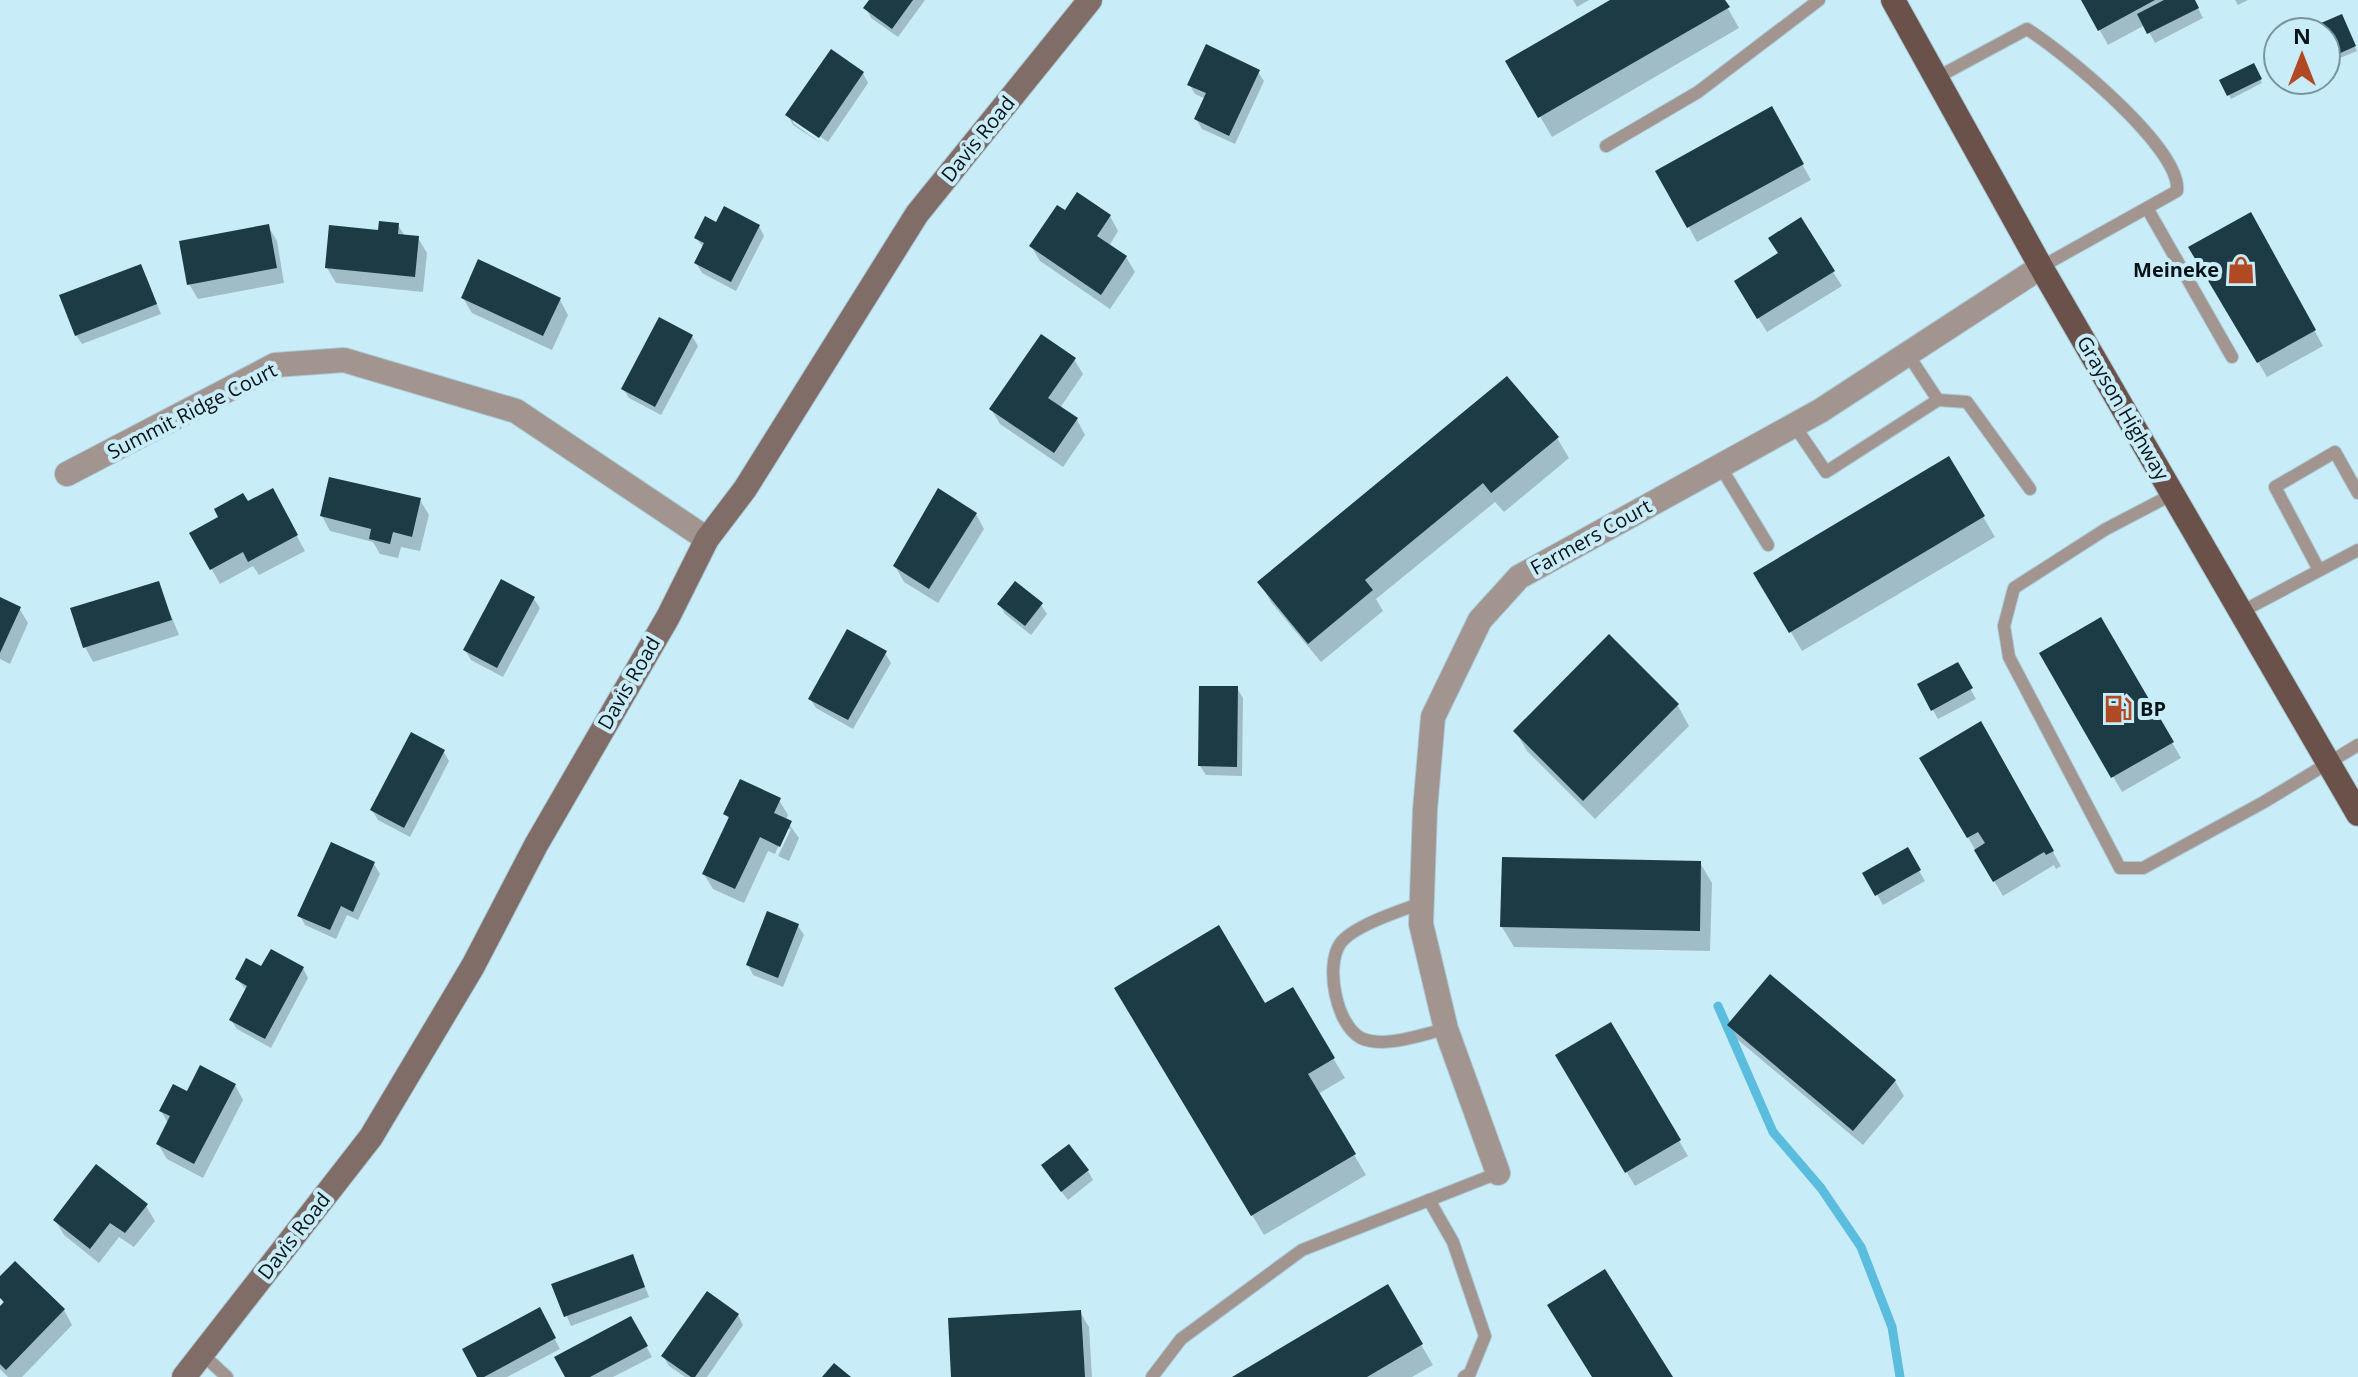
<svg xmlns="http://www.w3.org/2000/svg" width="2358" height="1377" font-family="'Open Sans',sans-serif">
<rect width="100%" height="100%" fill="#c9ecf9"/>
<g fill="#0003">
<polygon points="872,0 925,0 898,37 871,18 866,8"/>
<polygon points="1573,0 1589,0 1577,7"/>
<polygon points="1614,0 1723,0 1739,28 1552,137 1508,61"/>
<polygon points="2083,0 2194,0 2203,18 2155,43 2145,25 2108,45"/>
<polygon points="2235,0 2248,0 2238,5"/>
<polygon points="2343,20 2357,51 2340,58 2324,24"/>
<polygon points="2254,66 2262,83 2231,99 2222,81"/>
<polygon points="1258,72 1264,81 1235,144 1202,129 1196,119 1206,99 1195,94 1189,84"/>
<polygon points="863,73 868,83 828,142 793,118 793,123 825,146 793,125 788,115"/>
<polygon points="1771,109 1811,180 1697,242 1658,171"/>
<polygon points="1065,213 1110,216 1118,231 1109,246 1126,257 1135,272 1110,309 1040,261 1031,246"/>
<polygon points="2250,215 2323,346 2267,377 2190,248"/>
<polygon points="717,224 759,226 764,236 736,291 702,273 696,263 704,248 696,238"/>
<polygon points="398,225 405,236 418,238 427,253 423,292 336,283 327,268 380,232"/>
<polygon points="268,226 277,241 284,283 198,299 189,284"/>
<polygon points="1780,254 1833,272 1842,286 1767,332 1745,297"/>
<polygon points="146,276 161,314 82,344 76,335"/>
<polygon points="463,298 560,300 568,315 552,350 472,313"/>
<polygon points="692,336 698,346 661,415 629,398 623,389"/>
<polygon points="1074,359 1083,374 1060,408 1077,420 1085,435 1063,467 1000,424 991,409"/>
<polygon points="1557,438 1569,458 1504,512 1495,502 1376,599 1383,611 1321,662 1271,602 1260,582"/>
<polygon points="1949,459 1995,537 1802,651 1756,573"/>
<polygon points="272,491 305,551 259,575 253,566 220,584 192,534"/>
<polygon points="420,500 429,515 420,551 401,547 398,558 380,554 373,542 330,531 322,516"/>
<polygon points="976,514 984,529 938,603 904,582 895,566"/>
<polygon points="158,583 179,635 93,662 85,647"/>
<polygon points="534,599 540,608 503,677 471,660 465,650"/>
<polygon points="0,600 19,608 28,623 10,664 0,659"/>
<polygon points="999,604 1041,605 1047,614 1031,635 1005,614"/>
<polygon points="2101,620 2181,758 2122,792 2042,654"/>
<polygon points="1609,637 1678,706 1689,726 1595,819 1527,751 1515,731"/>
<polygon points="885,653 891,663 853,729 816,708 810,699"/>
<polygon points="1957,665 1976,699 1938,719 1919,685"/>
<polygon points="1237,688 1243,698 1242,776 1206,775 1200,766"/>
<polygon points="1980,724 2061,866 2056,869 2054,865 2003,896 1921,759"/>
<polygon points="444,752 449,761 410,837 378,820 372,810"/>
<polygon points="779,800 788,815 786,820 799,838 789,861 778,856 791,829 786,829 775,854 768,851 744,903 713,889 704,874 729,820 726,814"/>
<polygon points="1907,850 1925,881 1883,905 1865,874"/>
<polygon points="1700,863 1712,883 1710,951 1514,947 1502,927"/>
<polygon points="374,864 380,874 358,920 347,915 336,939 305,925 300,916"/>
<polygon points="798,926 804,935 783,987 753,975 748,965"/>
<polygon points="303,968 308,978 271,1048 237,1029 231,1020 247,991 237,979 262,969"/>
<polygon points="1116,988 1264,1006 1292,990 1345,1078 1318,1094 1366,1175 1264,1235"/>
<polygon points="1610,1024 1688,1156 1635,1186 1558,1056"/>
<polygon points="1729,1025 1895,1081 1904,1096 1863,1145 1738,1040"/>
<polygon points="235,1085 243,1100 203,1178 167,1159 158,1144 168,1123 161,1111 188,1093"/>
<polygon points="1088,1171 1093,1180 1068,1200 1049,1176"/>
<polygon points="146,1206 155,1221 134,1247 119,1237 99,1263 64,1235 55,1220"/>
<polygon points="637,1266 649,1297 571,1326 554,1286"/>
<polygon points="0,1279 64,1310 72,1325 22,1377 8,1377 0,1369 0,1309 3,1306"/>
<polygon points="1387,1287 1433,1365 1412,1377 1236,1377"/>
<polygon points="539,1310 560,1349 507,1377 480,1377"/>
<polygon points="1080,1312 1089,1327 1092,1377 953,1377"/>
<polygon points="738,1315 743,1325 707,1377 685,1377 669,1366 663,1356"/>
<polygon points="631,1318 652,1357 613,1377 567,1377"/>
</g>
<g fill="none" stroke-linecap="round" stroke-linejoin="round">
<polyline stroke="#5bbdde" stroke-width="9" points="1718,1006 1773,1132 1821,1188 1861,1247 1892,1327 1900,1377"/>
</g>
<g fill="#1c3b45">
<polygon points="869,0 913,0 892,29 863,8"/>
<polygon points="1610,0 1725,0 1730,7 1538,118 1505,61"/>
<polygon points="2081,0 2155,0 2098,31"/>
<polygon points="2164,0 2195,0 2199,8 2147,34 2137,14"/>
<polygon points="2342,14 2356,46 2336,55 2321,23"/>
<polygon points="1206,44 1260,70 1229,136 1194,119 1206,93 1187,85"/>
<polygon points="831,49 864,72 819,138 785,115"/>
<polygon points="2254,63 2262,79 2227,96 2219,80"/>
<polygon points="1772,106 1804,164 1687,228 1655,171"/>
<polygon points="1077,192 1111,215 1097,236 1127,256 1101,295 1029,246 1057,205 1065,210"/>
<polygon points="724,206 760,225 731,282 694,263 704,243 694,238 705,216 716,222"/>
<polygon points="2251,212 2316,330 2257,363 2188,247"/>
<polygon points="1801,217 1835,271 1757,319 1734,281 1778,253 1768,238"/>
<polygon points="379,221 399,223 398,234 419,236 415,277 325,268 329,225 378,230"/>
<polygon points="269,224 277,268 187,285 179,241"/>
<polygon points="478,259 561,298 543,336 461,298"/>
<polygon points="141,264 157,304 75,336 59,295"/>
<polygon points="659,317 693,335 655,407 621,389"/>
<polygon points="1041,334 1076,358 1048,398 1078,418 1054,453 989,409"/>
<polygon points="1507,376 1559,437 1491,493 1483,483 1365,580 1373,590 1308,644 1257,582"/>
<polygon points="1949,456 1985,516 1789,633 1753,573"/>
<polygon points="329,477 421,498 412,537 393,532 390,544 369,539 371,529 320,516"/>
<polygon points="273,488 298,535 248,562 243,552 210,570 189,533 218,517 214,509 243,493 248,501"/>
<polygon points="938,488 977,513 929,589 893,566"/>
<polygon points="501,579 535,597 497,668 463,650"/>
<polygon points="159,581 172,620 83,648 70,608"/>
<polygon points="1015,581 1043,603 1025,626 997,604"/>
<polygon points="0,597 21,607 0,653"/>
<polygon points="2101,617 2174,742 2111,778 2039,653"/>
<polygon points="847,629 887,651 848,720 808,699"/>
<polygon points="1609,634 1679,704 1583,801 1513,731"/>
<polygon points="1958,662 1973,688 1931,711 1917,684"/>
<polygon points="1199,686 1238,686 1237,767 1198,766"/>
<polygon points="1981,721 2054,851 2046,855 2044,852 1993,882 1974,850 1985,843 1978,832 1967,838 1919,758"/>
<polygon points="411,732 445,750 404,828 370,810"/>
<polygon points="740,779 781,798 774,813 792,821 780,847 760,837 735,889 702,874 729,817 723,814"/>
<polygon points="331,842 375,862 353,912 341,906 330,930 297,916"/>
<polygon points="1908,847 1921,870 1875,896 1862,873"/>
<polygon points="1502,857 1701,861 1700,931 1500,927"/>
<polygon points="767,911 799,924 778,978 746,965"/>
<polygon points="1219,925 1265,1003 1293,987 1335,1058 1308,1074 1356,1154 1251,1216 1114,988"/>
<polygon points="271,949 304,967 265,1039 229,1020 247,986 235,979 246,958 261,966"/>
<polygon points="1770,974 1896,1080 1853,1131 1727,1025"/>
<polygon points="1611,1022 1681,1140 1625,1173 1555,1055"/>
<polygon points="200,1065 236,1084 194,1164 156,1144 170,1116 159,1111 173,1084 187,1091"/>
<polygon points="1069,1144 1089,1170 1061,1192 1041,1165"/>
<polygon points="96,1164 148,1204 125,1233 110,1223 90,1249 53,1220"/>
<polygon points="633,1254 645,1287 564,1317 551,1284"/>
<polygon points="15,1261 65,1309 6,1370 0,1364 0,1306 4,1302 0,1298 0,1276"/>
<polygon points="1605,1269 1673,1377 1592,1377 1547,1305"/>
<polygon points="1388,1284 1423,1344 1367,1377 1232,1377"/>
<polygon points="707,1291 739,1314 695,1377 691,1377 661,1356"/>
<polygon points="540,1307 556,1338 484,1377 477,1377 462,1349"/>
<polygon points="1081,1310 1085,1377 951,1377 948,1318"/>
<polygon points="631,1316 648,1346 590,1377 565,1377 554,1357"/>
<polygon points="834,1363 851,1377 822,1377"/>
</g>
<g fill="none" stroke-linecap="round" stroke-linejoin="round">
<defs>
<g id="lane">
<path d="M1936,78L2027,29C2062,51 2182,148 2177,191L2041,267"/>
<polyline points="1606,146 1698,92 1819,0"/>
<polyline points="2147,208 2232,357"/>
<polyline points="1909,356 1938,400"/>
<polyline points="1794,425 1826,472 1938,400 1967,402 2030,489"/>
<polyline points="1720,466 1768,545"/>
<polyline points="2173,494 2106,529 2014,588 2004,626 2009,657 2120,868 2143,868 2264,802 2358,745"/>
<polyline points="2319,570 2275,487 2335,452 2358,493"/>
<polyline points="2241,612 2358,550"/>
<path d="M1422,903C1402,910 1352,926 1340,944C1325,966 1336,1025 1361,1038C1385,1049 1422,1034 1446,1029"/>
<polyline points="1429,1200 1453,1242 1485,1336 1470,1373 1464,1377"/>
<polyline points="202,1354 227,1377"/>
<polyline points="1152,1377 1181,1339 1302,1250 1498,1173"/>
</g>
<g id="street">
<polyline points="67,474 275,365 344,360 516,411 707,539"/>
<polyline points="1498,1173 1446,1029 1421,924 1425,810 1433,717 1480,620 1519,577 1820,411 2041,267"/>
</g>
<polyline id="secondary" points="184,1377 371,1137 473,966 536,845 668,617 707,539 745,489 917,214 1090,0"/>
<polyline id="primary" points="1893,0 2041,267 2358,814"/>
</defs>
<use href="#lane" stroke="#aac9d5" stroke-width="14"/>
<use href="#street" stroke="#aac9d5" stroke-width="26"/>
<use href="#secondary" stroke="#aac9d5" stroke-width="26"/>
<use href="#primary" stroke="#aac9d5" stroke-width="26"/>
<use href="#lane" stroke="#a2948f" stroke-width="12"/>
<use href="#street" stroke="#a2948f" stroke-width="24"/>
<use href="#secondary" stroke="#816d67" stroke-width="24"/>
<use href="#primary" stroke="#6a524a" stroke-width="24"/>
</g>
<defs>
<symbol id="shop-bare" viewBox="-9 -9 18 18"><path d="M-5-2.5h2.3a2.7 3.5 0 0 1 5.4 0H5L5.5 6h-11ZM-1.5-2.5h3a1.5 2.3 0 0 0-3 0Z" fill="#b14924" stroke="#c9ecf9" stroke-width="2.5" paint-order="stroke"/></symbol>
<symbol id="fuel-bare" viewBox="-9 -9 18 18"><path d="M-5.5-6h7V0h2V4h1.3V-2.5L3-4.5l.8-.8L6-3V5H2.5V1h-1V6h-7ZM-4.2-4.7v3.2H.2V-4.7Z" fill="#b14924" stroke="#c9ecf9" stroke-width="2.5" paint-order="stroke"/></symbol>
</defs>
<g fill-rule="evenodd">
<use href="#shop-bare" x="2221" y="250" width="40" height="40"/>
<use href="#fuel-bare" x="2098" y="689" width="40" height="40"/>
</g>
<g text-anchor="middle" stroke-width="8" stroke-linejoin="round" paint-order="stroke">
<g font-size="20" fill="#061317" stroke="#c9ecf9">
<text transform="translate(978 139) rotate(-51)" y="7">Davis Road</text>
<text transform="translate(2123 408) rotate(60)" y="7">Grayson Highway</text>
<text transform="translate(192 411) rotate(-27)" y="7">Summit Ridge Court</text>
<text transform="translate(1591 537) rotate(-29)" y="7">Farmers Court</text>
<text transform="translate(629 683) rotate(-60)" y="7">Davis Road</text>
<text transform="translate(294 1236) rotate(-52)" y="7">Davis Road</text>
</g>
<g font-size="20" font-weight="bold" fill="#061317" stroke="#c9ecf9" text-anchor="end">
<text x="2219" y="277">Meineke</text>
<text x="2140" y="716" text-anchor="start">BP</text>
</g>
</g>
<g transform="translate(2302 56)"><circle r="38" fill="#c9ecf9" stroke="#7b959f" stroke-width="2"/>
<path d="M0-6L14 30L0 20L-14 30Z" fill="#b14924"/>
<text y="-12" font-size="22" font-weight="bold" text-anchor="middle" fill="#061317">N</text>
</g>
</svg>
